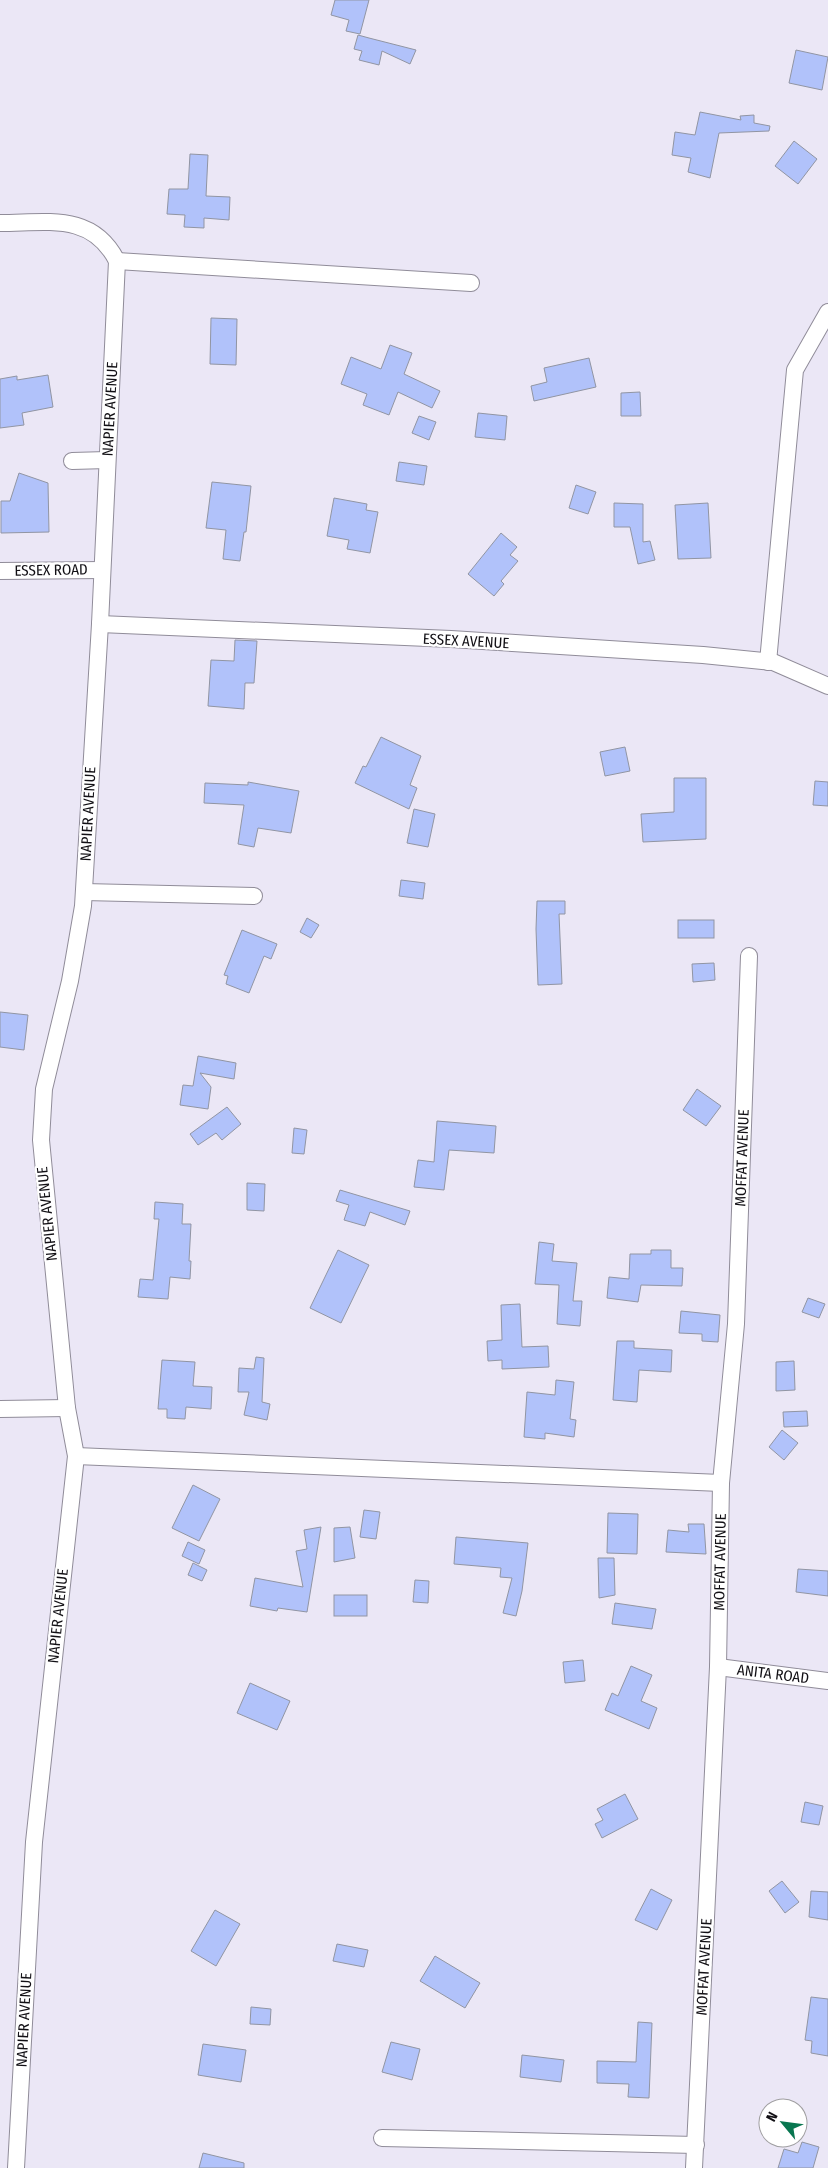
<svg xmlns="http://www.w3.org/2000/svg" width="828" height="2168" font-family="'Fira Sans Condensed',sans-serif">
<rect width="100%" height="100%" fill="#ebe7f6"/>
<g fill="#b1c2fa" stroke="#9195a3">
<polygon points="335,0 369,0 360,34 346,31 349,20 331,15"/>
<polygon points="358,35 369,38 416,50 410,64 382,51 379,65 359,60 362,51 354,49"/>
<polygon points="796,50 828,57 822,90 789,83"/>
<polygon points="700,112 741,120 740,116 754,115 754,123 770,126 769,131 719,133 710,178 688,172 691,158 672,155 675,132 695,135"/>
<polygon points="794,141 817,159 798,184 775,166"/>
<polygon points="190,154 208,155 206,196 230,197 229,220 204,218 204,228 184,227 185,215 167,214 169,189 188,189"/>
<polygon points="211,318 237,319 236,365 210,364"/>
<polygon points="390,345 412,353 404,374 440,391 432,408 398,392 389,415 363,405 367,394 341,384 351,357 381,369"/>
<polygon points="589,358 596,387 534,401 531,386 547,382 544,368"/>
<polygon points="48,375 53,407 22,413 24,425 0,428 0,379 17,376 17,380"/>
<polygon points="640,392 641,416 621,416 621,393"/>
<polygon points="478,413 507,416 505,440 475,437"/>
<polygon points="419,416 436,422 429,440 412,433"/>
<polygon points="399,462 427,466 424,485 396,481"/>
<polygon points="19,473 48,483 49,532 1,533 1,501 10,501"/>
<polygon points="212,482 251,486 246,532 244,532 240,561 223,559 226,530 206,528"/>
<polygon points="576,485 596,492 588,514 569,508"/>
<polygon points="334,498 367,504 366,510 378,512 370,553 347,549 349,540 327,536"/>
<polygon points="614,503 643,504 643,542 650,541 655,560 638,564 630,527 614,527"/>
<polygon points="708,503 711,558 678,559 675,505"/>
<polygon points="501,533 517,547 510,555 518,561 501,581 504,584 494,596 468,574"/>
<polygon points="235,640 257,641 254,683 245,683 244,709 208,706 211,660 234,661"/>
<polygon points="381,737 421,756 410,785 417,788 409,809 355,783 363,766 366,767"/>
<polygon points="625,747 630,771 605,776 600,752"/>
<polygon points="674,778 706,778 706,839 643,842 641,814 674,812"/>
<polygon points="815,781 828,782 828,806 813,805"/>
<polygon points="248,782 299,791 291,833 258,828 254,847 238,844 244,805 204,803 205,783 248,785"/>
<polygon points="414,809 435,814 428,847 407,843"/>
<polygon points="401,880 425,883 423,899 399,896"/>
<polygon points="537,901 565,901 565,914 559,914 562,984 538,985 536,929"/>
<polygon points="307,918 319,925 311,938 300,932"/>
<rect x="678" y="920" width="36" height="18"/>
<polygon points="242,930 277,944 271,959 264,956 249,993 226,984 228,976 224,975"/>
<polygon points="714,963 715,980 693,982 692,964"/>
<polygon points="0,1012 28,1015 24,1050 0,1047"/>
<polygon points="198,1056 236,1063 234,1079 200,1073 211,1087 208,1109 180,1105 183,1085 193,1086"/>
<polygon points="697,1089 721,1106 706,1126 683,1110"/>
<polygon points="227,1107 241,1124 222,1140 216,1133 198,1145 190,1134"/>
<polygon points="437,1121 496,1126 494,1153 449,1150 444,1190 414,1187 418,1160 434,1162"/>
<polygon points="294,1128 307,1130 304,1154 292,1153"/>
<polygon points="247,1183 265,1184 264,1211 247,1210"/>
<polygon points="340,1190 410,1211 405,1225 370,1212 365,1226 344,1220 349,1205 336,1201"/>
<polygon points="155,1202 183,1204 182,1224 191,1224 189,1261 191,1261 190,1279 170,1277 168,1299 138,1297 140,1279 153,1280 159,1219 154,1219"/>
<polygon points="539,1242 554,1244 552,1261 577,1263 573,1301 582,1301 580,1326 557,1324 559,1285 535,1284"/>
<polygon points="338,1250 369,1265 341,1323 310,1308"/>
<polygon points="651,1250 671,1250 671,1268 683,1268 682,1286 641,1285 638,1302 607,1298 609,1277 629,1279 630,1254 651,1254"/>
<polygon points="808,1298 825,1304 819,1318 802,1312"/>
<polygon points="520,1304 522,1347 548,1346 549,1367 502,1369 502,1360 488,1361 487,1341 502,1340 501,1305"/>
<polygon points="681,1311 720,1315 718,1342 702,1341 702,1334 679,1333"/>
<polygon points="617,1341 634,1341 634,1348 672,1350 671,1372 639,1370 637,1402 613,1400"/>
<polygon points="256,1357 264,1358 262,1402 270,1404 267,1420 244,1415 249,1392 238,1392 239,1368 254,1369"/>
<polygon points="162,1360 195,1362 193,1386 212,1387 211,1409 186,1407 185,1419 167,1418 167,1409 158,1409"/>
<polygon points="794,1361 795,1390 776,1391 776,1362"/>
<polygon points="556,1380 574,1382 570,1419 576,1420 574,1437 545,1433 545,1439 524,1437 527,1392 555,1395"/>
<polygon points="807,1411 808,1426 784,1427 783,1412"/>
<polygon points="782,1430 798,1443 784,1460 769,1447"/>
<polygon points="193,1485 220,1499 199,1541 172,1528"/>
<polygon points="364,1510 380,1512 376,1539 360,1537"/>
<polygon points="608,1513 638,1514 637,1554 607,1553"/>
<polygon points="688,1524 704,1524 706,1554 666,1552 668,1530 689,1532"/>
<polygon points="321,1527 307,1612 278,1608 277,1611 250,1606 255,1578 303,1587 296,1551 307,1549 304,1530"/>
<polygon points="350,1527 355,1558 334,1562 334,1528"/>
<polygon points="456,1537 528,1543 522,1591 516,1616 503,1613 512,1578 500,1577 501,1568 454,1564"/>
<polygon points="188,1542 205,1550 199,1564 182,1556"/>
<polygon points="598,1558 614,1558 615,1595 599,1598"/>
<polygon points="193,1563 207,1570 202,1581 188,1575"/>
<polygon points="798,1569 828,1571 828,1596 796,1592"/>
<polygon points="415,1580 429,1581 428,1603 413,1602"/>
<rect x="334" y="1595" width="33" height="21"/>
<polygon points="615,1603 656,1609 652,1629 612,1624"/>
<polygon points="583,1660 585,1681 565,1683 563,1662"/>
<polygon points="631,1666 652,1675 641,1701 657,1708 649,1729 605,1710 612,1693 618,1696"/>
<polygon points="250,1683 290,1701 277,1730 237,1713"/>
<polygon points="625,1794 638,1819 602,1838 595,1824 603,1820 597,1809"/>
<polygon points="805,1802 823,1806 819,1825 801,1822"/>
<polygon points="782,1881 799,1902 785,1913 769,1891"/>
<polygon points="651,1889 672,1900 657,1930 635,1920"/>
<polygon points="811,1891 828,1892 828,1920 809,1917"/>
<polygon points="215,1910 240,1924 216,1966 191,1951"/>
<polygon points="337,1944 368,1950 364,1967 333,1961"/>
<polygon points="435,1956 480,1983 465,2008 420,1981"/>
<polygon points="811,1997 828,1999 828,2056 811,2053 812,2041 805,2040"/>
<polygon points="251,2007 271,2009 270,2025 250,2024"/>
<polygon points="638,2022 652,2023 649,2098 628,2097 629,2084 597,2083 597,2061 636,2062"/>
<polygon points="391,2042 420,2049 412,2080 382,2072"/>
<polygon points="203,2044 246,2050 241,2082 198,2075"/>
<polygon points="522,2055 564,2060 561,2082 520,2077"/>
<polygon points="802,2142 819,2147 813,2168 778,2168 784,2149 798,2153"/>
<polygon points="203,2153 244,2163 244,2168 199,2168"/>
</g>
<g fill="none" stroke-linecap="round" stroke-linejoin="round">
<defs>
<g id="street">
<path d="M0,223C47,223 92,212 117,261"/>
<polyline points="117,261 471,283"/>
<polyline points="72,461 107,460"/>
<polyline points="0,571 102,570"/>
<polyline points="100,624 451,639 703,655 773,662 828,686"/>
<polyline points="768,662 795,370 828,312"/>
<polyline points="84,892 254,896"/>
<polyline points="0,1409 67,1408"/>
<polyline points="76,1456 721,1483"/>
<polyline points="718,1667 828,1681"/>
<polyline points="382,2138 696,2145"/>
<polyline points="16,2168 34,1842 76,1456 67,1408 41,1140 44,1089 70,981 83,906 100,624 117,261"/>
<polyline points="694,2168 718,1667 721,1483 736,1324 749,956"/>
</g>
</defs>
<use href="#street" stroke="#908c99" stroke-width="18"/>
<use href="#street" stroke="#fff" stroke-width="16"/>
</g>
<g text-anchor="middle" stroke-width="4.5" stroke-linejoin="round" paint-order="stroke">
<g font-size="15" fill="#121015" stroke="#fff">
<text transform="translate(110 409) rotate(-87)" y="5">NAPIER AVENUE</text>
<text transform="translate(51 570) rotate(-1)" y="5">ESSEX ROAD</text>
<text transform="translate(466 641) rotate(3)" y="5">ESSEX AVENUE</text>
<text transform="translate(88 814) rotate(-87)" y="5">NAPIER AVENUE</text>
<text transform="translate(742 1158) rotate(-88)" y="5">MOFFAT AVENUE</text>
<text transform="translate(47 1214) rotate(-96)" y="5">NAPIER AVENUE</text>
<text transform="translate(720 1562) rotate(-89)" y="5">MOFFAT AVENUE</text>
<text transform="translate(58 1616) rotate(-84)" y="5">NAPIER AVENUE</text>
<text transform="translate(773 1674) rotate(7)" y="5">ANITA ROAD</text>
<text transform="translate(704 1967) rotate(-87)" y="5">MOFFAT AVENUE</text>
<text transform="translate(24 2020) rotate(-87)" y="5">NAPIER AVENUE</text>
</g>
</g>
<g transform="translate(783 2123) rotate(299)"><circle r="24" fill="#ffffff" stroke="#a09fa1"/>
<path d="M0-4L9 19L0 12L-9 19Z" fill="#087650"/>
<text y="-8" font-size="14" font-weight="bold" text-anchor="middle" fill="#121015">N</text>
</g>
</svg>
